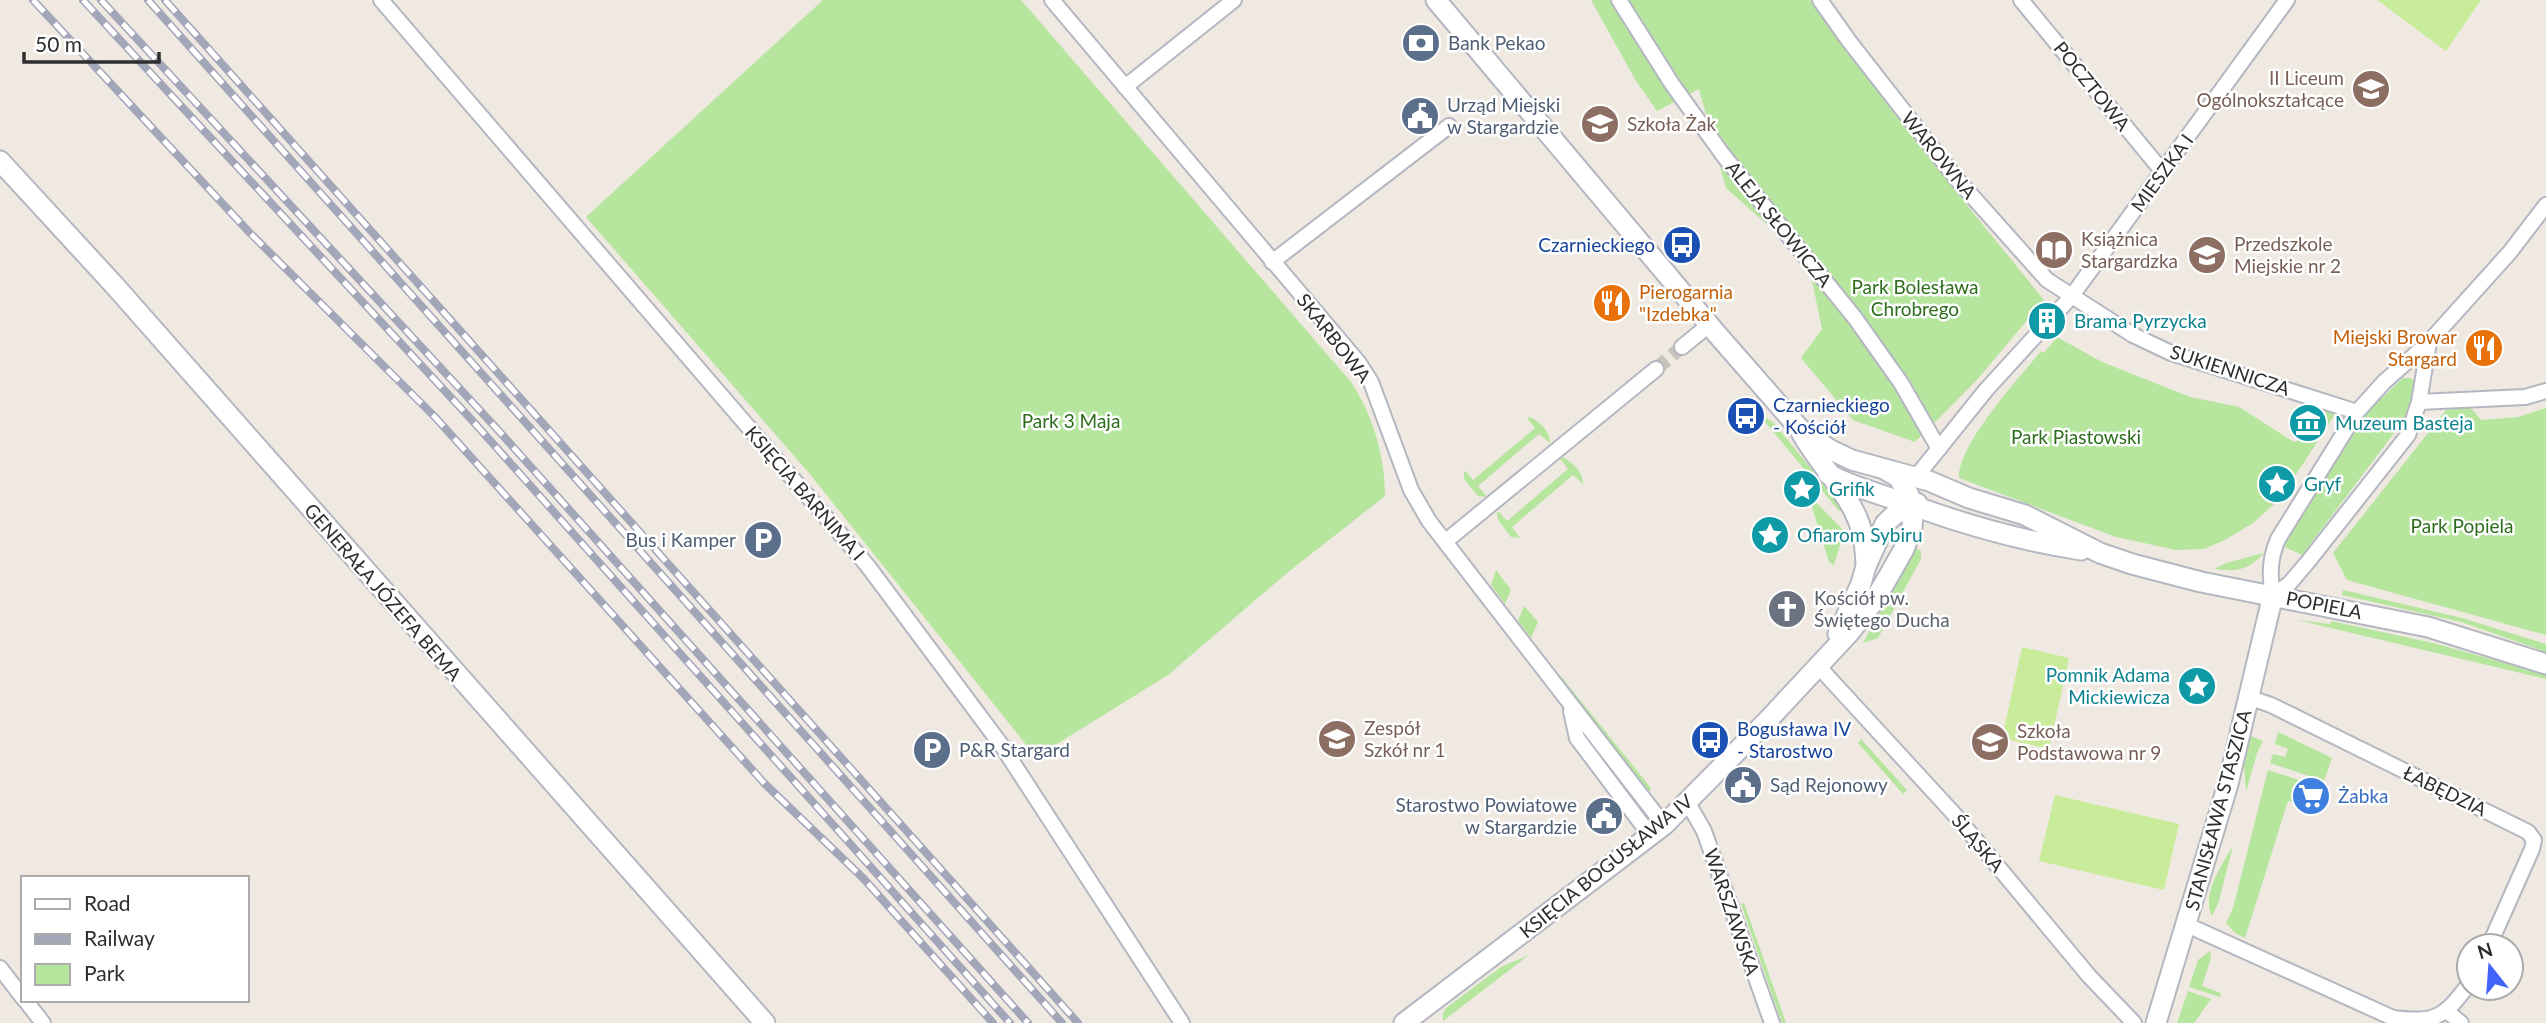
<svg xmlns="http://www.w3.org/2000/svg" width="2546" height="1023" font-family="Lato,sans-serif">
<rect width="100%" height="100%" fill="#efe9e1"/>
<g fill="#b6e59e">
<path d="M823,0H1021L1351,382C1373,415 1385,456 1385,496L1287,573L1168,675L1036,757L809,473L586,217Z"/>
<path d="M1591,0H1810C1883,104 1964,201 2044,300L1976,381L1915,442L1853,420L1801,358L1822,329L1808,261L1726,188L1699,89L1657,111L1636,81Z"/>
<path d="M2057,337L2102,362L2190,397L2239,407L2294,442L2315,432L2311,403L2337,411L2281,498L2253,523L2225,540L2204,549L2176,550L2116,537L1959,478C1958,444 2019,378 2041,351L2044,353Z"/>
<polygon points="2403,378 2411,378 2415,382 2407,416 2302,555 2285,547 2290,533 2365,414"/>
<polygon points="2471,408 2481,420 2518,417 2546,408 2546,635 2347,580 2333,553 2447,409"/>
<polygon points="1756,411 1774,423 1844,509 1839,511"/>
<path d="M1529,417C1539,420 1551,433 1550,443L1539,434L1478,486L1487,497L1478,496L1464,479V472L1466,471L1473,480L1479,475L1535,428L1527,418Z"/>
<path d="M1562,457C1572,461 1584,473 1583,484L1573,475L1512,527L1520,538L1511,537L1498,520L1497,512H1499L1507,521L1513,516L1568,469L1560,459Z"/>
<polygon points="1808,494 1844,531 1834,565 1829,562"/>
<polygon points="1916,548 1921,551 1921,559 1878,638 1863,643"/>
<path d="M2264,553C2249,570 2236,572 2214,569L2226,563Z"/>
<polygon points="1496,570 1511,590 1505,604 1491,585"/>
<polygon points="2343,590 2462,618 2546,644 2546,652 2461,622 2342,595"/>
<polygon points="1524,606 1538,622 1531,638 1518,621"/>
<polygon points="2297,620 2330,624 2331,621 2433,643 2546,674 2546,679"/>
<polygon points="1560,675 1651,788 1649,794 1563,682"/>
<polygon points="2278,732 2332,758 2324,781 2270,763 2273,754 2285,757 2288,749 2275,744"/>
<polygon points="2251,736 2263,741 2257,753 2246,792 2244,765"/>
<polygon points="1861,739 1907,790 1903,794 1858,743"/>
<polygon points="2268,770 2299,780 2292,802 2288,801 2245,938 2235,933 2226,923 2233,908"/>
<path d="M2233,846L2218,904L2212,916C2201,894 2222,865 2233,846Z"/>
<polygon points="1744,903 1786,1023 1782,1023 1741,904"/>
<polygon points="2210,951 2211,958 2202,986 2221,993 2220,997 2189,987 2198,960"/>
<polygon points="1529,955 1443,1021 1443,1013 1446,1008 1501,967"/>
<polygon points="2188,991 2211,999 2194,1023 2177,1023"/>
</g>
<g fill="#c9ec9a">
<polygon points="2377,0 2481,0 2446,51"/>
<polygon points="2022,647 2069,658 2049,749 2002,738"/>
<polygon points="2055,795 2179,824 2164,890 2039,861"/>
</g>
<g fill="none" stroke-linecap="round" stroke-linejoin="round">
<g stroke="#c8c4bd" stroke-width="14" stroke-dasharray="14 7" stroke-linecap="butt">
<polyline points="2038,333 2059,310"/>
<polyline points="1656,369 1682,347"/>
</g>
<defs>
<g id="street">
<polyline points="381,0 867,565 1002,746 1182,1023"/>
<polyline points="1052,0 1359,363 1371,382 1411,490 1429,521 1664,825"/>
<polyline points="1619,0 1672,84 1723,155 1855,318 1901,383 1939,449"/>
<polyline points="1820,0 1849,41 1956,178 2047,280 2133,335 2171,353 2357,412"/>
<polyline points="2021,0 2163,172"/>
<polyline points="1125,87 1234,0"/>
<polyline points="1272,262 1449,126"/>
<polyline points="2059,310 2071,297 2287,0"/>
<path d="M2429,342L2419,402L2408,435L2307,563L2289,584L2273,595C2269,576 2270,557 2278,539L2357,412L2384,382L2429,342L2510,252L2546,205"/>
<polyline points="1682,347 1709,325"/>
<polyline points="2419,402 2525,397 2546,391"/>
<polyline points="1916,477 1986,390 2038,333"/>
<polyline points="1446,541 1656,369"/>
<polyline points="1818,666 1955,815 2089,976 2134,1023"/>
<polyline points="2248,697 2271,705 2528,832 2534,840 2532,849 2489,946"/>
<polyline points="1571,711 1577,738 1650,835"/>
<polyline points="1688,803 1704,831 1772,1023"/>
<path d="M2187,925L2393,1018C2437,1023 2444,1017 2469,984"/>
<polyline points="0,968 23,998"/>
<polyline points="25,1000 43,1023"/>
<polyline points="2448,1012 2461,1023"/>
</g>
<g id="secondary">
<polyline points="1436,0 1716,333 1799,428 1829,449 1852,460 1929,481 1969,498 2025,515 2100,553 2132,564 2201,582 2428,627 2546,664"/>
<polyline points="0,161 115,286 765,1023"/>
<path d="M1801,432C1817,462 1846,489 1858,520C1864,534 1865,548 1866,563"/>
<path d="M1828,474C1857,489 1884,495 1914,506C1969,526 2023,541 2081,550"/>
<polyline points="1838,634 1861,584 1866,566 1885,524 1894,515 1917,503"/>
<polyline points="1404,1023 1664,825 1768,720 1850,632 1872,604 1887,579 1904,549 1912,527 1913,516 1909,495 1898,477 1887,471"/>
<polyline points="2156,1023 2228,784 2273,595"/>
</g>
</defs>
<use href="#street" stroke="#b4b7c1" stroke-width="18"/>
<use href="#secondary" stroke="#b4b7c1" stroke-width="23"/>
<use href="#street" stroke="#fff" stroke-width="14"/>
<use href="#secondary" stroke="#fff" stroke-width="19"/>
<defs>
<g id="rail">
<polyline points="33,0 249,232 435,417 765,784 863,878 993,1023"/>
<polyline points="83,0 470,418 1010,1023"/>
<polyline points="101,0 498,430 1028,1023"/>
<polyline points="148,0 1062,1023"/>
<polyline points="165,0 1078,1023"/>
</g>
</defs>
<use href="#rail" stroke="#a3a6b8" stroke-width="8"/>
<use href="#rail" stroke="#fff" stroke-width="5" stroke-dasharray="16" stroke-linecap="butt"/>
</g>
<defs>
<symbol id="bank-disc" viewBox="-11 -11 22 22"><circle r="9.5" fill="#5c6f8a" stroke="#fff"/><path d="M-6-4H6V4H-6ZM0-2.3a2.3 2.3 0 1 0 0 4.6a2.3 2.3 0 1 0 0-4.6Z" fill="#fff"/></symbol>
<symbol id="school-disc" viewBox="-11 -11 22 22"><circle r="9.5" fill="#8d6e63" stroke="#fff"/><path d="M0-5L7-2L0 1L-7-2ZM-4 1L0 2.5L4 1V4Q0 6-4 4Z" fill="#fff"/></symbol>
<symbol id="civic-disc" viewBox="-11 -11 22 22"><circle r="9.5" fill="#5c6f8a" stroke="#fff"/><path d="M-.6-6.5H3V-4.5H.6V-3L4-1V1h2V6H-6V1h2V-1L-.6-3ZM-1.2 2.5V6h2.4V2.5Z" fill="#fff"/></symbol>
<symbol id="bus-disc" viewBox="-11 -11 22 22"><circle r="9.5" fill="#1a4fb4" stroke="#fff"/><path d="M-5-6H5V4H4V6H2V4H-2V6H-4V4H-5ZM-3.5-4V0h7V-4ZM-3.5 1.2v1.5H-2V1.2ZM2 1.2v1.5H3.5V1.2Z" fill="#fff"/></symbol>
<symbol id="library-disc" viewBox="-11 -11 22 22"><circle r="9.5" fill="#8d6e63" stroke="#fff"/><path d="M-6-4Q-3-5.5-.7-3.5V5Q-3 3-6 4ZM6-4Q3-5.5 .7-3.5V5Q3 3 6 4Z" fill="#fff"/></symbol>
<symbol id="restaurant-disc" viewBox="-11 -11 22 22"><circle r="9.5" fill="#e8710a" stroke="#fff"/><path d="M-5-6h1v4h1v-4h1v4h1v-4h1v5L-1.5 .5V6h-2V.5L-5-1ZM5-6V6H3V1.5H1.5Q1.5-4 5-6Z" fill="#fff"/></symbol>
<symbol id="building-disc" viewBox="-11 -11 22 22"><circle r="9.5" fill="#0f9aa8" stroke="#fff"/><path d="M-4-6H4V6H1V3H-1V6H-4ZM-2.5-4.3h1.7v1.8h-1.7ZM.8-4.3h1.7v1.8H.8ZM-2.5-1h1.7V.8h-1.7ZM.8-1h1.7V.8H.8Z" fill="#fff"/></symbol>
<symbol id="museum-disc" viewBox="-11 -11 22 22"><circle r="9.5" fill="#0f9aa8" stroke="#fff"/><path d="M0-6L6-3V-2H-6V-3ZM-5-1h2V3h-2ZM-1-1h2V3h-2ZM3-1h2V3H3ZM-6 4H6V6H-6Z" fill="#fff"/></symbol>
<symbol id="sight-disc" viewBox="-11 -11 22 22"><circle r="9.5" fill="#0f9aa8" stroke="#fff"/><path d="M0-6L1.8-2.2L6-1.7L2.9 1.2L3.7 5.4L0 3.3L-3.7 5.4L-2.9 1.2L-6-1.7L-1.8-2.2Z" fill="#fff"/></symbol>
<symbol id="parking-disc" viewBox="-11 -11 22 22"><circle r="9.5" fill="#5c6f8a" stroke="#fff"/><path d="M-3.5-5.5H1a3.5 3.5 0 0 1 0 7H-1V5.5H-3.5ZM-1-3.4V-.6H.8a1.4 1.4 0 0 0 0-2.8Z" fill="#fff"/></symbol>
<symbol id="church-disc" viewBox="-11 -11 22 22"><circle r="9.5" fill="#6b7280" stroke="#fff"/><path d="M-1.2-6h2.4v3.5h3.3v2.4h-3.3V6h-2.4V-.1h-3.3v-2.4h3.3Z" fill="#fff"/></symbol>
<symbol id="supermarket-disc" viewBox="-11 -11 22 22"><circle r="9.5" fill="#3f7fe0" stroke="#fff"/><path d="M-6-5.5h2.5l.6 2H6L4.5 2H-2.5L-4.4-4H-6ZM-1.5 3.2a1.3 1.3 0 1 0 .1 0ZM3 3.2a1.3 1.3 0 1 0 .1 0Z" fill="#fff"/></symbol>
</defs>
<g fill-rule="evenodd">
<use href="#bank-disc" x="1399" y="21" width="44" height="44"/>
<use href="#school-disc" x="2349" y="67" width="44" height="44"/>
<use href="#civic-disc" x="1398" y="94" width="44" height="44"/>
<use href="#school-disc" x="1578" y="102" width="44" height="44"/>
<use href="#bus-disc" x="1660" y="223" width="44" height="44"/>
<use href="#library-disc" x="2032" y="228" width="44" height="44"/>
<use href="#school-disc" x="2185" y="233" width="44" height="44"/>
<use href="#restaurant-disc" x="1590" y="281" width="44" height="44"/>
<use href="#building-disc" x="2025" y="299" width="44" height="44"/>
<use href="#restaurant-disc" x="2462" y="326" width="44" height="44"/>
<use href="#bus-disc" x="1724" y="394" width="44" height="44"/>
<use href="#museum-disc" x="2286" y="401" width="44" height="44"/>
<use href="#sight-disc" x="2255" y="462" width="44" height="44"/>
<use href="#sight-disc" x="1780" y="467" width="44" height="44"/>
<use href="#sight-disc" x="1748" y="513" width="44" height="44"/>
<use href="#parking-disc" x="741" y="518" width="44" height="44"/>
<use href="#church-disc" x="1765" y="587" width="44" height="44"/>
<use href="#sight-disc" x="2175" y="664" width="44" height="44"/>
<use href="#school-disc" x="1315" y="717" width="44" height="44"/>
<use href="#bus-disc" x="1688" y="718" width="44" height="44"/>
<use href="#school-disc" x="1968" y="720" width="44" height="44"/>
<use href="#parking-disc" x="910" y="728" width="44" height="44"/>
<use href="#civic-disc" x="1721" y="763" width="44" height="44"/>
<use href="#supermarket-disc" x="2289" y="774" width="44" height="44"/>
<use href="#civic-disc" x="1582" y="794" width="44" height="44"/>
</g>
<g text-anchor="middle" stroke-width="5" stroke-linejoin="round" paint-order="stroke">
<g font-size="19" fill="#4e5e75" stroke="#fff" text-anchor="start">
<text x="1448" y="50">Bank Pekao</text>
<text x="1447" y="112">Urząd Miejski<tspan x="1447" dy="22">w Stargardzie</tspan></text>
<text x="736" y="547" text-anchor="end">Bus i Kamper</text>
<text x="959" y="757">P&amp;R Stargard</text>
<text x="1770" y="792">Sąd Rejonowy</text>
<text x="1577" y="812" text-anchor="end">Starostwo Powiatowe<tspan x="1577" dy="22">w Stargardzie</tspan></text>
</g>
<g font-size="19" fill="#785e54" stroke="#fff" text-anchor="start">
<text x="2344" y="85" text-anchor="end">II Liceum<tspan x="2344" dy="22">Ogólnokształcące</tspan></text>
<text x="1627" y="131">Szkoła Żak</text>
<text x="2081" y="246">Książnica<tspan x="2081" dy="22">Stargardzka</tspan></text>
<text x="2234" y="251">Przedszkole<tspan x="2234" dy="22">Miejskie nr 2</tspan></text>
<text x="1364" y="735">Zespół<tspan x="1364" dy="22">Szkół nr 1</tspan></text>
<text x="2017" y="738">Szkoła<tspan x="2017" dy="22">Podstawowa nr 9</tspan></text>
</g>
<g font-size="19" fill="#2e2e2e" stroke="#fff">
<text transform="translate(2092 86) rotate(51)" y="7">POCZTOWA</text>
<text transform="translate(1939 155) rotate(51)" y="7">WAROWNA</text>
<text transform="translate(2162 173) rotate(-54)" y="7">MIESZKA I</text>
<text transform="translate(1779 224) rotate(51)" y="7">ALEJA SŁOWICZA</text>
<text transform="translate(1334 338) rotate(52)" y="7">SKARBOWA</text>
<text transform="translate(2230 370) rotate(18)" y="7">SUKIENNICZA</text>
<text transform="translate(805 493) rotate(49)" y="7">KSIĘCIA BARNIMA I</text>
<text transform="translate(383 592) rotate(49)" y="7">GENERAŁA JÓZEFA BEMA</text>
<text transform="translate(2324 605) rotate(11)" y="7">POPIELA</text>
<text transform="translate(2445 791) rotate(26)" y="7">ŁABĘDZIA</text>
<text transform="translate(2218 810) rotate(-75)" y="7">STANISŁAWA STASZICA</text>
<text transform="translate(1978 843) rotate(50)" y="7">ŚLĄSKA</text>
<text transform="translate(1606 866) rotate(-39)" y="7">KSIĘCIA BOGUSŁAWA IV</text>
<text transform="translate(1732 912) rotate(71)" y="7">WARSZAWSKA</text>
</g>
<g font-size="19" fill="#164399" stroke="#fff" text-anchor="start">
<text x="1655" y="252" text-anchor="end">Czarnieckiego</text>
<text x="1773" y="412">Czarnieckiego<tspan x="1773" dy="22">- Kościół</tspan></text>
<text x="1737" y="736">Bogusława IV<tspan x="1737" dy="22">- Starostwo</tspan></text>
</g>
<g font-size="19" fill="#2c6e1b" stroke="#fff">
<text x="1915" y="294">Park Bolesława<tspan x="1915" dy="22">Chrobrego</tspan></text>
<text x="1071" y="428">Park 3 Maja</text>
<text x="2076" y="444">Park Piastowski</text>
<text x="2462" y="533">Park Popiela</text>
</g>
<g font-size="19" fill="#c56008" stroke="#fff" text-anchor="start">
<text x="1639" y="299">Pierogarnia<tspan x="1639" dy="22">"Izdebka"</tspan></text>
<text x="2457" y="344" text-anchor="end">Miejski Browar<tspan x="2457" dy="22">Stargard</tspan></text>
</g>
<g font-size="19" fill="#0d838f" stroke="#fff" text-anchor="start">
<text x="2074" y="328">Brama Pyrzycka</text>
<text x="2335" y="430">Muzeum Basteja</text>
<text x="2304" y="491">Gryf</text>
<text x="1829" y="496">Grifik</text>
<text x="1797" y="542">Ofiarom Sybiru</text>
<text x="2170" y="682" text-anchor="end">Pomnik Adama<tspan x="2170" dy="22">Mickiewicza</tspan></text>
</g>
<g font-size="19" fill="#5b616d" stroke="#fff" text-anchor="start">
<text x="1814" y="605">Kościół pw.<tspan x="1814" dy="22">Świętego Ducha</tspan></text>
</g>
<g font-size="19" fill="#366cbe" stroke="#fff" text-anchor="start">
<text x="2338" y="803">Żabka</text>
</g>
</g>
<rect x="21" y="876" width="228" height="126" fill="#ffffff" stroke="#ababab" stroke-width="2"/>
<rect x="35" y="899" width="35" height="10" fill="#ffffff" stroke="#ababab" stroke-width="2"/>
<text x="84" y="911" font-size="21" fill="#2e2e2e">Road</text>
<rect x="35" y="934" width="35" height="10" fill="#a3a6b8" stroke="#ababab" stroke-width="2"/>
<text x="84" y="946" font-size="21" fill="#2e2e2e">Railway</text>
<rect x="35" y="964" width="35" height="21" fill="#b6e59e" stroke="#ababab" stroke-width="2"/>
<text x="84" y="981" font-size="21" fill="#2e2e2e">Park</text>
<g transform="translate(2490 967) rotate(343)"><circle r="33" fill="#ffffff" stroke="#ababab" stroke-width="2"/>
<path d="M0-5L12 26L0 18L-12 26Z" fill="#4264fb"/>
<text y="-10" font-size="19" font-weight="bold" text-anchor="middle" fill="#2e2e2e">N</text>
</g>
<path d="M24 52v10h135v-10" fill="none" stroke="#2e2e2e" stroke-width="3.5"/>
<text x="35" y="52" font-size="21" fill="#2e2e2e" stroke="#ffffff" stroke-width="5" paint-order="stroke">50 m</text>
</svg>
